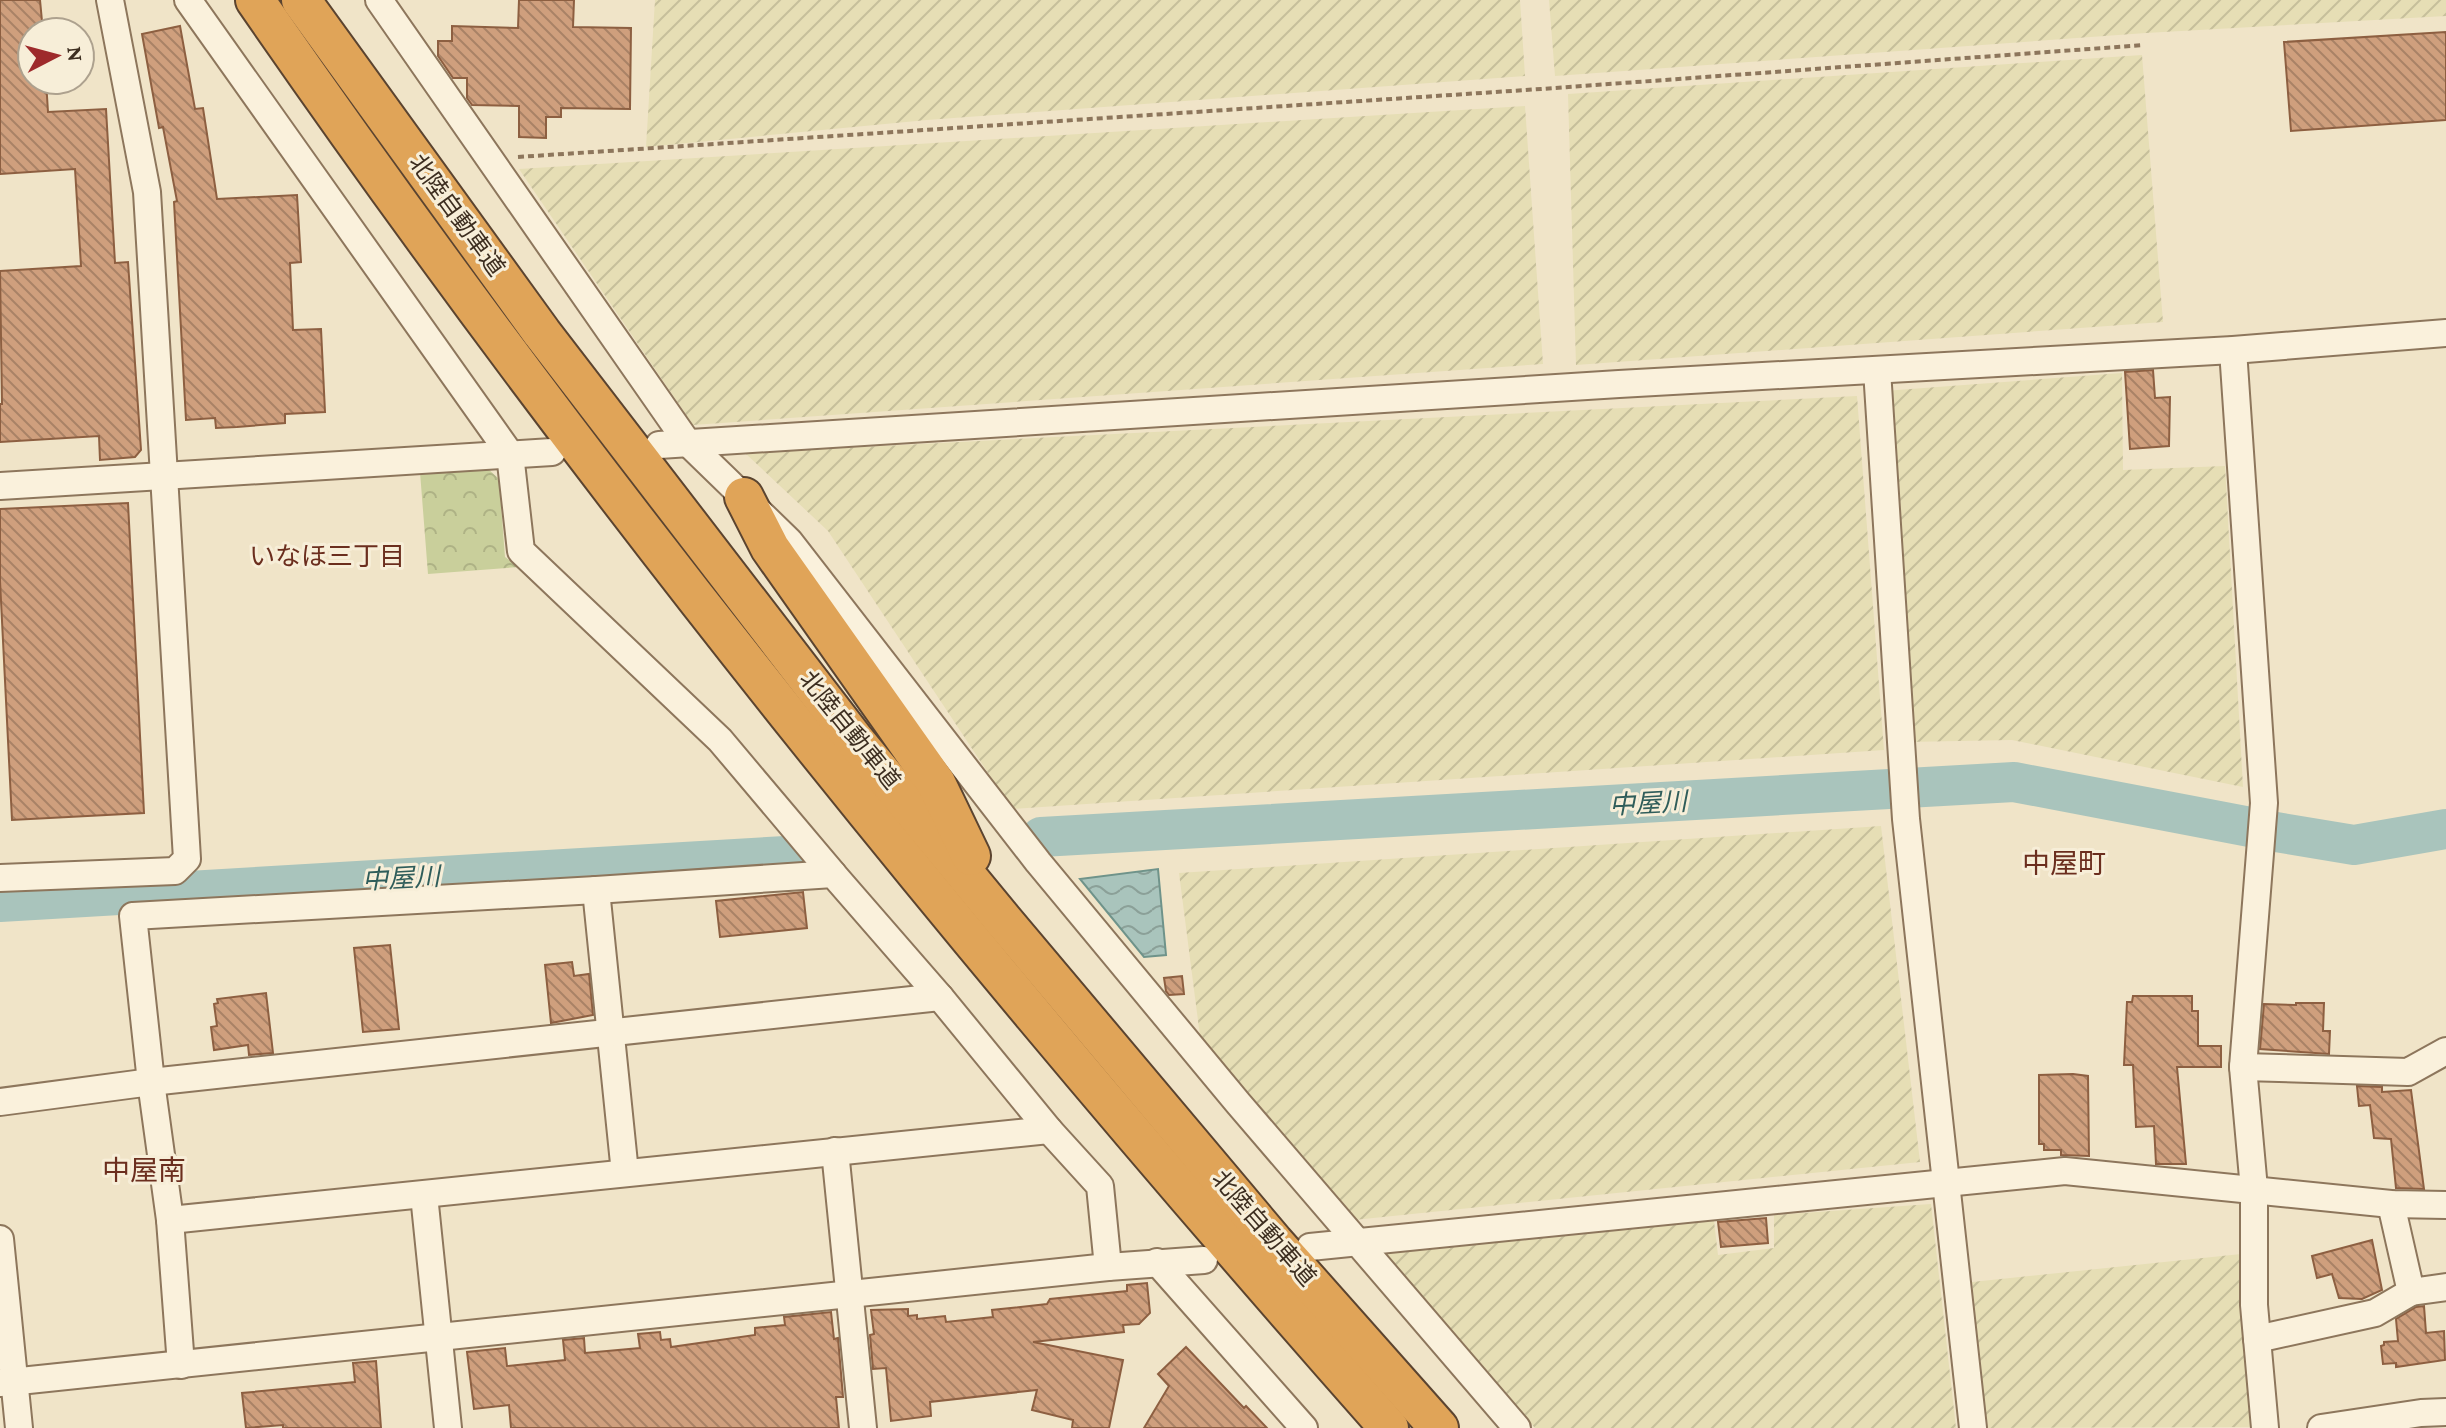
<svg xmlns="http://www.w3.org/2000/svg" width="2446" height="1428" font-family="'Crimson Pro','Noto Sans JP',serif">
<defs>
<pattern id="farmland-furrows" width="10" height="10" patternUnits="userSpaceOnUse" patternTransform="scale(2)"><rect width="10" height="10" fill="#e6deb5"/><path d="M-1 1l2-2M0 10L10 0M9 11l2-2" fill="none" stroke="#c6bf9b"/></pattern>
<pattern id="forest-crowns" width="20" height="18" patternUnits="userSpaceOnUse" patternTransform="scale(2)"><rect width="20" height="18" fill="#c9cf9b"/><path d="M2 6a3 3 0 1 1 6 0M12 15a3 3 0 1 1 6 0" fill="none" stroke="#aeb285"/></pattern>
<pattern id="water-waves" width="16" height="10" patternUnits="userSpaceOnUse" patternTransform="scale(2)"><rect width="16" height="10" fill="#a9c4bc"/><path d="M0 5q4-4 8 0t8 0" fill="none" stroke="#8ba098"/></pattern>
<pattern id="building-back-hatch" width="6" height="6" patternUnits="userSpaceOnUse" patternTransform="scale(2)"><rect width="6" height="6" fill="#cf9f7d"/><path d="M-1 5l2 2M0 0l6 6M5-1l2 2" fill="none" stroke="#a98266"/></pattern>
</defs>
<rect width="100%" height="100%" fill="#f0e4c8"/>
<g fill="url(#farmland-furrows)">
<polygon points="655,0 1520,0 1525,76 927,120 646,147"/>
<polygon points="1549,0 2446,0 2446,16 2146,33 1555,76"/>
<polygon points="2142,55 2163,322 1576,365 1568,94"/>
<polygon points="1525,106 1543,364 693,425 519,169"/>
<polygon points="2122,373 2123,470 2225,466 2243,787 2012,740 1907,742 1884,391"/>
<polygon points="1857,396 1884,750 1012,809 828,531 745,453"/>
<polygon points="1881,826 1920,1162 1354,1220 1200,1036 1179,873"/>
<polygon points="1931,1204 1956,1428 1535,1428 1385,1254 1714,1221 1718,1255 1774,1248 1774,1215"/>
<polygon points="2241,1254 2253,1427 1985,1428 1972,1282"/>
</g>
<polygon fill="url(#forest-crowns)" points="487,468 499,479 505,557 519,567 428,574 420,472"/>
<polygon fill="url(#water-waves)" stroke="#6f938a" stroke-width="2" points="1158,869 1166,955 1144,957 1080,879"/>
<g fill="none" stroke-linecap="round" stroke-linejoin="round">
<g stroke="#a9c4bc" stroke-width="40">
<polyline points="2270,831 2354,845 2446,829"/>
<polyline points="1041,837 2014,782 2250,827"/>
<polyline points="0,902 803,855"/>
</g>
</g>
<g fill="url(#building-back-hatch)" stroke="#8d5f41" stroke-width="2">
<polygon points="0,0 40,0 43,32 32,32 32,80 46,80 48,112 106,109 115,263 128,262 141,450 135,457 100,460 99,436 0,442 0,404 2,404 0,271 81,266 75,169 0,174"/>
<polygon points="519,0 574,0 573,27 631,28 630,109 561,108 561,117 546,117 546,138 519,137 519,106 472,105 467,98 467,78 453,78 438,56 438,41 452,41 452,26 518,28"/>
<polygon points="180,26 195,109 203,108 217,199 297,195 301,262 290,263 293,330 321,329 325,412 285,414 285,423 237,427 216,428 215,418 186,420 174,202 177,201 163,127 159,128 142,34"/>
<polygon points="2446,32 2446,120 2291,131 2284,42"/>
<polygon points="2153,370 2155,398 2170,397 2169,446 2130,449 2125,372"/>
<polygon points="128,503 144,813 12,820 0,581 0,509"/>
<polygon points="803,892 807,928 720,937 716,901"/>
<polygon points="390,945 399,1029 363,1032 354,948"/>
<polygon points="572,962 574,976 589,974 593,1015 551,1023 545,965"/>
<polygon points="1182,976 1184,994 1169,995 1166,991 1164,978"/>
<polygon points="266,993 273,1053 249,1055 248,1045 214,1050 211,1027 217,1026 214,1004 218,1003 217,999"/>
<polygon points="2133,996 2192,996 2192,1011 2198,1011 2198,1046 2221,1046 2221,1067 2177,1067 2186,1164 2156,1164 2154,1126 2136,1127 2133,1065 2124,1065 2127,1002 2132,1002"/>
<polygon points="2296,1003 2324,1003 2323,1031 2330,1031 2329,1054 2260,1049 2264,1004 2296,1005"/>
<polygon points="2073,1074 2088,1076 2089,1156 2061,1155 2061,1150 2044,1150 2044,1144 2039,1144 2039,1075"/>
<polygon points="2357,1086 2382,1087 2382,1092 2411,1090 2424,1189 2396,1188 2391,1139 2374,1138 2370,1105 2359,1106"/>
<polygon points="1766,1218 1768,1243 1721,1247 1718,1222"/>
<polygon points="2372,1240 2382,1290 2362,1299 2339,1298 2332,1274 2317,1278 2312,1256"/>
<polygon points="1147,1283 1150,1313 1139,1324 1123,1325 1124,1332 1033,1342 1123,1360 1109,1428 1072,1428 1073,1420 1032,1410 1037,1390 930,1402 931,1416 891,1421 886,1368 873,1369 870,1335 874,1334 871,1310 908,1309 908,1316 917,1315 917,1319 945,1316 946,1322 993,1317 992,1310 1047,1304 1050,1299 1127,1291 1127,1285"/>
<polygon points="2424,1306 2426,1333 2444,1331 2445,1360 2396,1367 2396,1363 2383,1364 2381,1346 2384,1345 2384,1342 2398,1341 2396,1319 2416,1307"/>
<polygon points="831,1312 834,1339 838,1338 841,1373 843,1397 836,1397 839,1428 511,1428 509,1405 474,1409 467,1352 505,1348 507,1366 565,1360 563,1340 584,1338 585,1353 640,1348 638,1334 660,1332 661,1340 670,1339 671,1347 755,1335 755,1328 785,1325 784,1317"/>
<polygon points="1186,1347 1244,1408 1246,1406 1267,1428 1144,1428 1169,1386 1158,1374"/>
<polygon points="376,1361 381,1428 283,1428 283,1425 246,1428 242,1393 355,1382 353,1363"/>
</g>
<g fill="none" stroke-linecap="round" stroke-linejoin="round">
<defs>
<g id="minor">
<polyline points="188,0 510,454 521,551 720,740 833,874"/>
<polyline points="379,0 687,442 789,541 1038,862 1238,1103 1517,1428"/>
<polyline points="2233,350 2264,803 2243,1067 2254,1189 2254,1305 2265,1428"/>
<polyline points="1877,370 1906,819 1973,1428"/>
<polyline points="659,445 1619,384 2233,350 2446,333"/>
<polyline points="0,486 552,452"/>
<polyline points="0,878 175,871 187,859 147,192 110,0"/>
<polyline points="596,890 625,1173"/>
<polyline points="2243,1067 2408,1072 2446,1051"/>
<polyline points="0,1102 151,1082 940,997"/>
<polyline points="835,1151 863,1428"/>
<polyline points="424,1195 448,1428"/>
<polyline points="2391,1204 2411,1292 2446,1287"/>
<polyline points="170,1220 1049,1130"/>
<polyline points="0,1239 19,1428"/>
<polyline points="1310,1247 2065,1171 2391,1204 2446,1205"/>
<polyline points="1157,1262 1304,1428"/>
<polyline points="2257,1339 2375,1313 2411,1292"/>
<polyline points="181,1365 170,1220 151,1082 133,916 596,890 833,874 940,997 1049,1130 1100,1186 1108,1267"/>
<polyline points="0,1383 1108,1267 1204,1260"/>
<polyline points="2321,1428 2421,1413 2446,1412"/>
</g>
<g id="highway">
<path d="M255,0C601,500 987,973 1389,1428"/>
<polyline points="301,0 542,333 854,739 1003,920 1274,1242 1439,1428"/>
<polyline points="744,497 770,548 936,783 971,856"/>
</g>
</defs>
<use href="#minor" stroke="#8d765c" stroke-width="30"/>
<use href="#highway" stroke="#5b4430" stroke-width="42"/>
<polyline stroke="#8d765c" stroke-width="4" stroke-dasharray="6 4" stroke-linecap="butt" points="518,157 1541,89 2144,45"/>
<use href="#minor" stroke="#faf1dc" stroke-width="26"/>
<use href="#highway" stroke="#e0a458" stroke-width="38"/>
</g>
<g text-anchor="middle" stroke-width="6" stroke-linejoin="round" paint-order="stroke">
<g font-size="24" fill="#3d2e20" stroke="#f7eed8">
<text transform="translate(457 215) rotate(54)" y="8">北陸自動車道</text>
<text transform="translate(850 730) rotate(51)" y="8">北陸自動車道</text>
<text transform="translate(1264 1228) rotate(49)" y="8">北陸自動車道</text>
</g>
<g font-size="26" fill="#6b2e1e" stroke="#f7eed8">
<text x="327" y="565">いなほ三丁目</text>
</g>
<g font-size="26" font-style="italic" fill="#2f5d5a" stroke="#f7eed8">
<text transform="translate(1648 803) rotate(-3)" y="9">中屋川</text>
<text transform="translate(401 878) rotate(-3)" y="9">中屋川</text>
</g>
<g font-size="28" fill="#6b2e1e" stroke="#f7eed8">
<text x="2064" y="873">中屋町</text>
<text x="144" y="1180">中屋南</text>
</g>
</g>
<g transform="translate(56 56) rotate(84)"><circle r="38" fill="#f7eed8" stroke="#ada18e" stroke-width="2"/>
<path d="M0-6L14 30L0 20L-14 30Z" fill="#9e2a2b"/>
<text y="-12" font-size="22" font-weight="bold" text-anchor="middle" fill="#3d2e20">N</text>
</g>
</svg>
